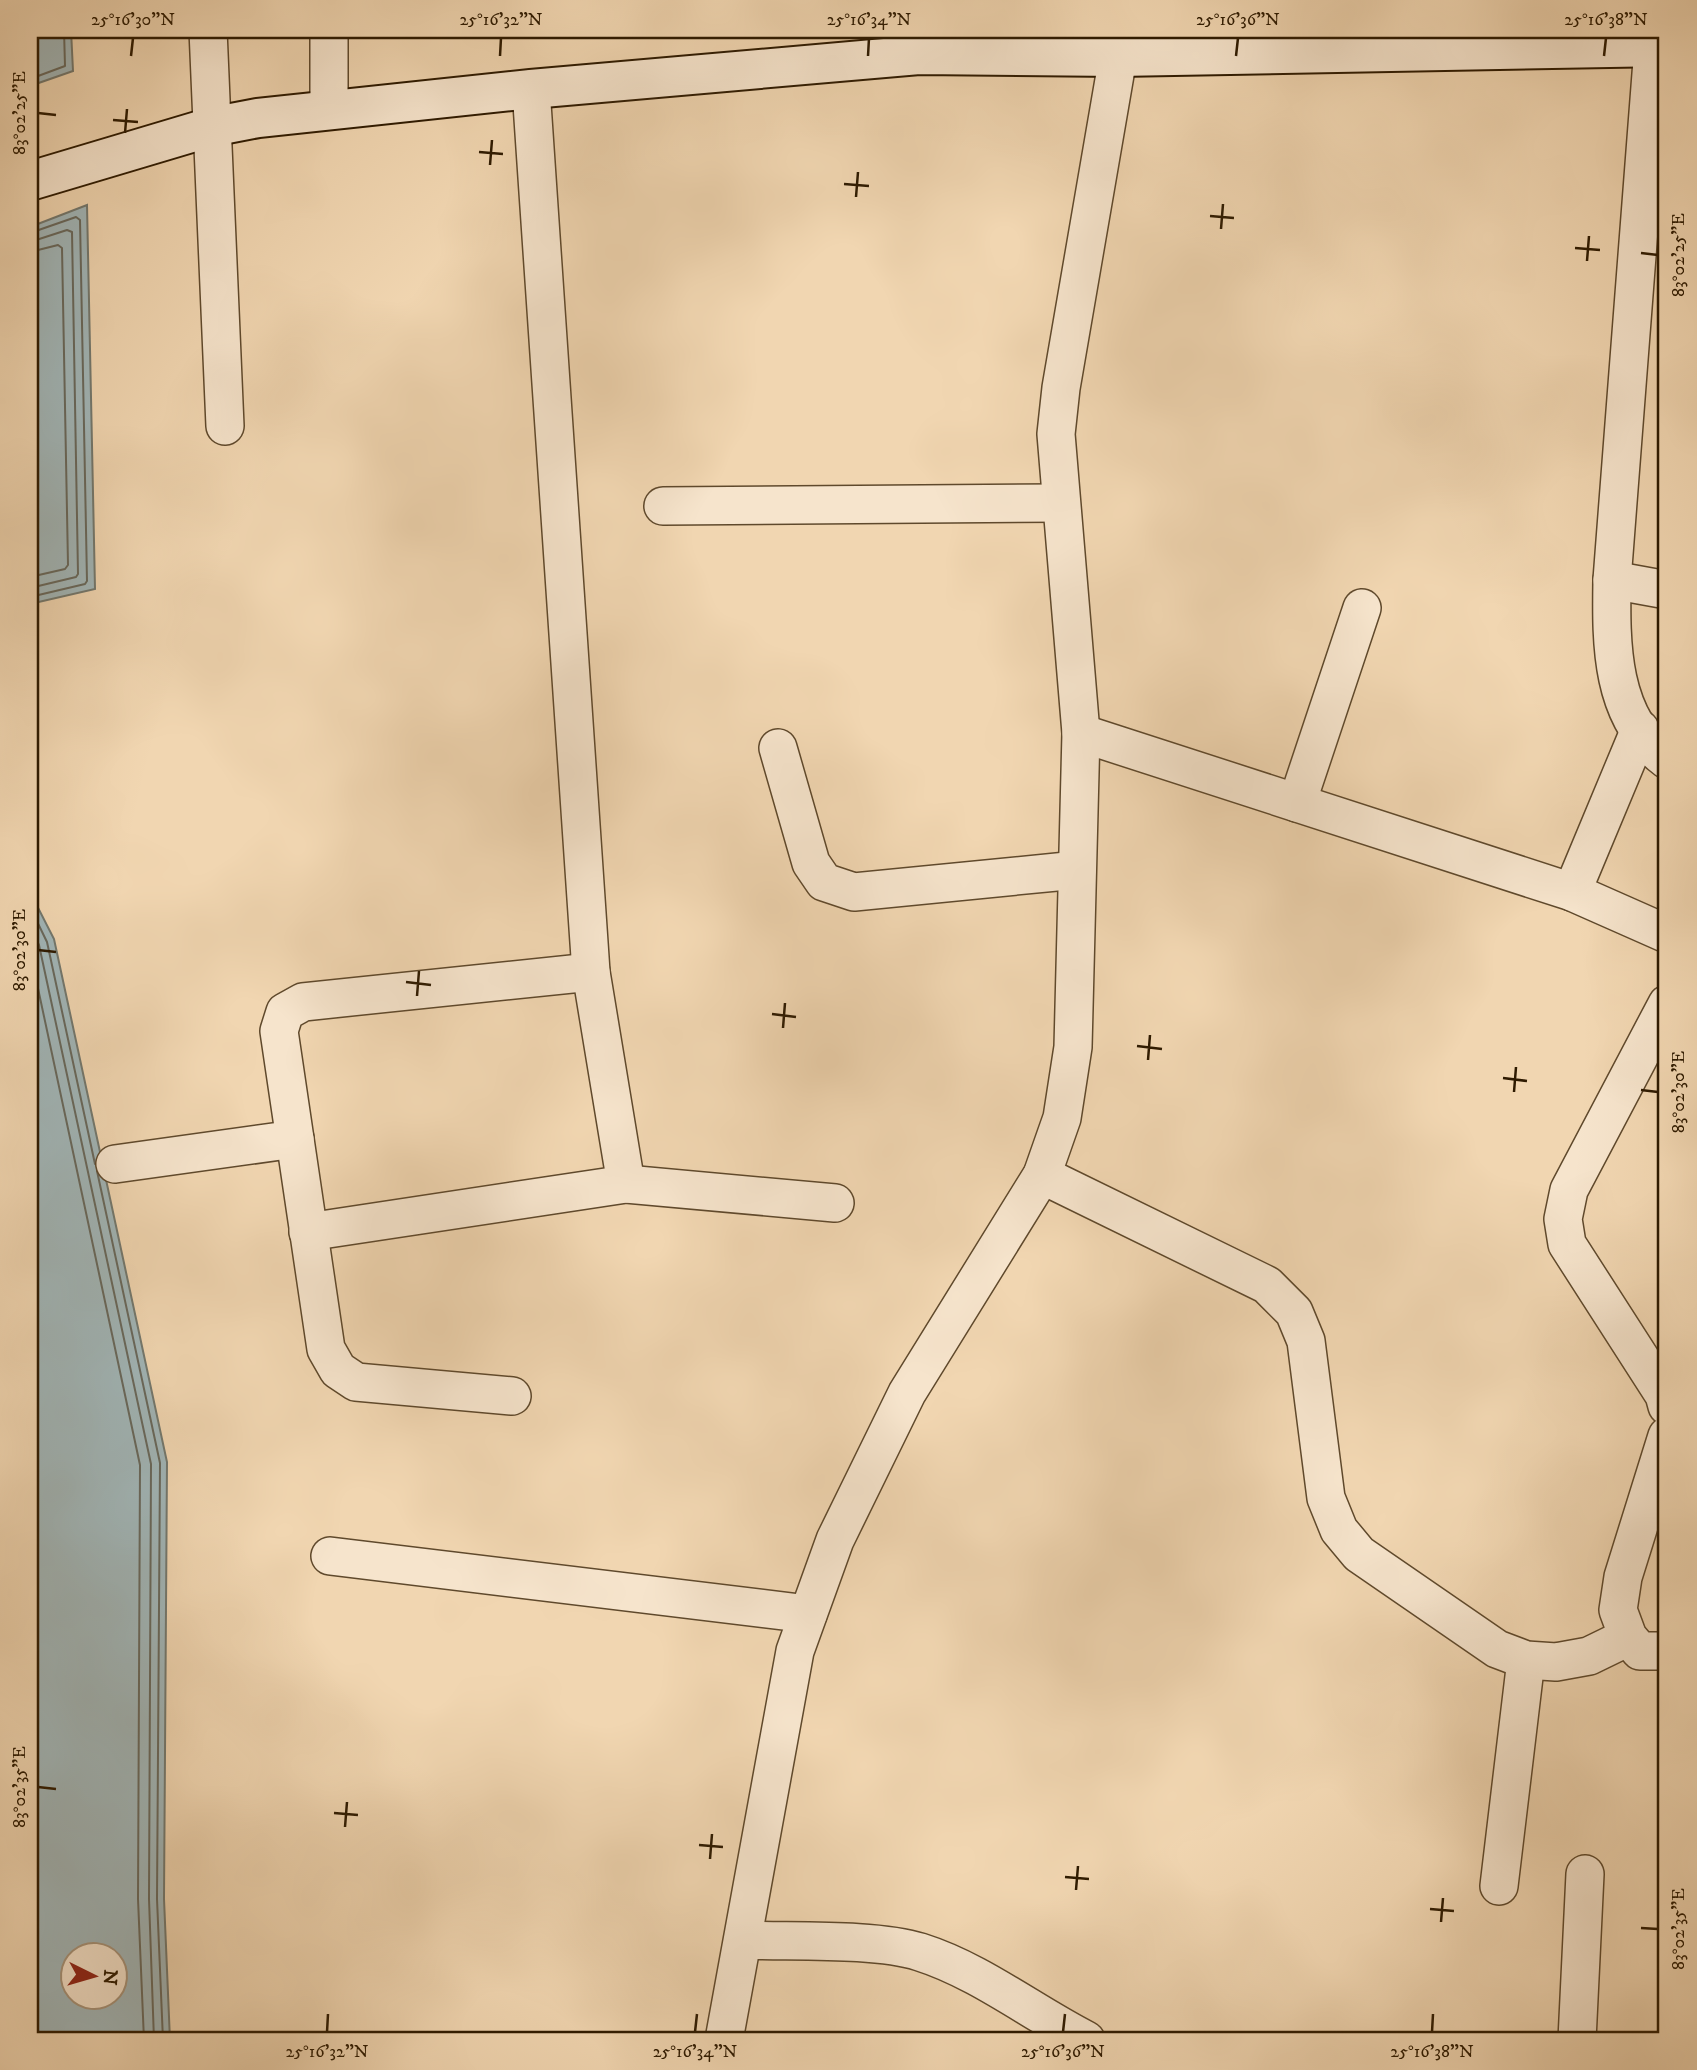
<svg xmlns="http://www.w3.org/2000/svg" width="1697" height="2070" font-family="'IM FELL DW Pica',serif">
<rect width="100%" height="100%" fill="#f1d6b1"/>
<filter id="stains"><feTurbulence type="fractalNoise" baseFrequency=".00286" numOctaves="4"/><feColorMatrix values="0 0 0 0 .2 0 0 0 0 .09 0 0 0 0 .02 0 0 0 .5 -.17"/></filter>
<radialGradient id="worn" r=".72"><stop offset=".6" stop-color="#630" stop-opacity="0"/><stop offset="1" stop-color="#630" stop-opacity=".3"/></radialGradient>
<g fill="#a1b6b8" stroke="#73786e" stroke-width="2" fill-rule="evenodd">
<polygon points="30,30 71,30 73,71 30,86"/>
<polygon points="87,205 95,589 30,604 30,227"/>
<path d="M30,892L54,939L167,1462L164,1899L170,2040H30ZM74,1954H116V1996H74Z"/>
</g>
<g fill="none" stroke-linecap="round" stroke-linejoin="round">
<g stroke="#68685c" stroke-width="2">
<polyline points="30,79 65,66 64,30"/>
<polyline points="30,233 76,217 80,220 87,581 85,584 30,597"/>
<polyline points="30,242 67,230 72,232 78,574 76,577 30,588"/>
<polyline points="30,252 58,245 62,248 68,565 65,569 30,577"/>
<polyline points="30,907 47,942 95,1164"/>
<polyline points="30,926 39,945 151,1464 149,1899 154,2040"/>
<polyline points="30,951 140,1465 138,1899 144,2040"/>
<polyline points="97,1171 160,1463 157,1899 163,2040"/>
</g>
<defs>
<g id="street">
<polyline points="208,30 225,426"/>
<polyline points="329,30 329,110"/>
<path d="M1653,48L1612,580C1611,644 1610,718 1667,760"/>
<polyline points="531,89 591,972 626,1184"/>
<polyline points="663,506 1061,503"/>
<polyline points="1612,580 1667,590"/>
<polyline points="1081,733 1572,892 1667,934"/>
<polyline points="778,748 811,863 824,882 854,892 1077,870"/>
<polyline points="1297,803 1362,608"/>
<polyline points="1572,892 1640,729"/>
<polyline points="1667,1004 1569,1190 1563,1219 1567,1244 1664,1395 1667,1406"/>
<polyline points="115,1164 295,1139"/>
<polyline points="1042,1175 1267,1285 1294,1312 1306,1341 1326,1498 1339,1530 1359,1554 1497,1649 1526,1660 1556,1662 1589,1656 1628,1637"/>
<polyline points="308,1232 626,1184 835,1203"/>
<polyline points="512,1396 356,1382 338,1370 326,1349 279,1031 285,1012 303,1002 591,972"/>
<polyline points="1667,1436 1623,1577 1618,1610 1628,1637 1640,1651 1667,1651"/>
<polyline points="330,1556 808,1614"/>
<polyline points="1499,1886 1526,1660"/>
<path d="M743,1940C792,1942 876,1938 920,1952C980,1971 1031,2012 1086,2040"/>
<polyline points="724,2040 795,1651 835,1540 907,1393 1042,1175 1062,1118 1073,1047 1081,733 1056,434 1061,388 1118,57"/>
<polyline points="1577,2040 1585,1874"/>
</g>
<polyline id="secondary" points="30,181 211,127 258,118 531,89 919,55 1118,57 1667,47"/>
</defs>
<use href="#street" stroke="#5f492c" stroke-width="40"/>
<use href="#secondary" stroke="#2e1a00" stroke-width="42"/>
<use href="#street" stroke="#f6e4cc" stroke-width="37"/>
<use href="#secondary" stroke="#f6e4cc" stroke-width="38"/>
</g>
<path fill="none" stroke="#2e1a00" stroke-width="2.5" d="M131,56L133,38M500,56L501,38M868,56L869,38M1236,56L1238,38M1604,56L1606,38M38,113L56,115M113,120L138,122M125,133L127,109M479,152L503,154M490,165L492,140M844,184L869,186M856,197L858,172M1210,216L1234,218M1221,229L1223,204M1575,248L1600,250M1641,253L1658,255M1587,261L1589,236M38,950L56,952M406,982L431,985M417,996L419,971M772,1014L796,1017M783,1028L785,1003M1137,1046L1162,1049M1148,1060L1150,1035M1503,1078L1527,1081M1641,1090L1658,1092M1514,1092L1516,1067M38,1787L56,1789M334,1813L358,1815M345,1827L347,1802M699,1845L723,1847M710,1859L712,1834M1065,1877L1089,1879M1076,1890L1078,1866M1430,1909L1454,1911M1441,1922L1443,1898M1641,1928L1658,1929M327,2032L328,2014M695,2032L697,2014M1063,2032L1065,2014M1432,2032L1433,2014"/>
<rect width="1697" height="2070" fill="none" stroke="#f1d6b1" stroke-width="77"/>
<g transform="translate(94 1976) rotate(95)"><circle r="33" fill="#f6e4cc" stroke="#a6937a" stroke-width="2"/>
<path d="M0-5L12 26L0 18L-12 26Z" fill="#8f2418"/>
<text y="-10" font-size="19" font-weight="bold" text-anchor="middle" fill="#2e1a00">N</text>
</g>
<rect x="38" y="38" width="1620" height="1994" fill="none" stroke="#2e1a00" stroke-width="2.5"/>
<g font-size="18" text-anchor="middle" fill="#2e1a00">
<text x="133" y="25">25°16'30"N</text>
<text x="501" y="25">25°16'32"N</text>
<text x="869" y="25">25°16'34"N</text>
<text x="1238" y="25">25°16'36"N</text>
<text x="1606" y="25">25°16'38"N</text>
<text transform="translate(19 113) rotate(-90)" y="6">83°02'25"E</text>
<text transform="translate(1678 255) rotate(-90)" y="6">83°02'25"E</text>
<text transform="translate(19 950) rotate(-90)" y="6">83°02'30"E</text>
<text transform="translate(1678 1092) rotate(-90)" y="6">83°02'30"E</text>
<text transform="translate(19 1787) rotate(-90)" y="6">83°02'35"E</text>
<text transform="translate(1678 1929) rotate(-90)" y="6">83°02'35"E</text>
<text x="327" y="2057">25°16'32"N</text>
<text x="695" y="2057">25°16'34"N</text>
<text x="1063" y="2057">25°16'36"N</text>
<text x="1432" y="2057">25°16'38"N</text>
</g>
<rect width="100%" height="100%" filter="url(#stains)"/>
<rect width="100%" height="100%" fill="url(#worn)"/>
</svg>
